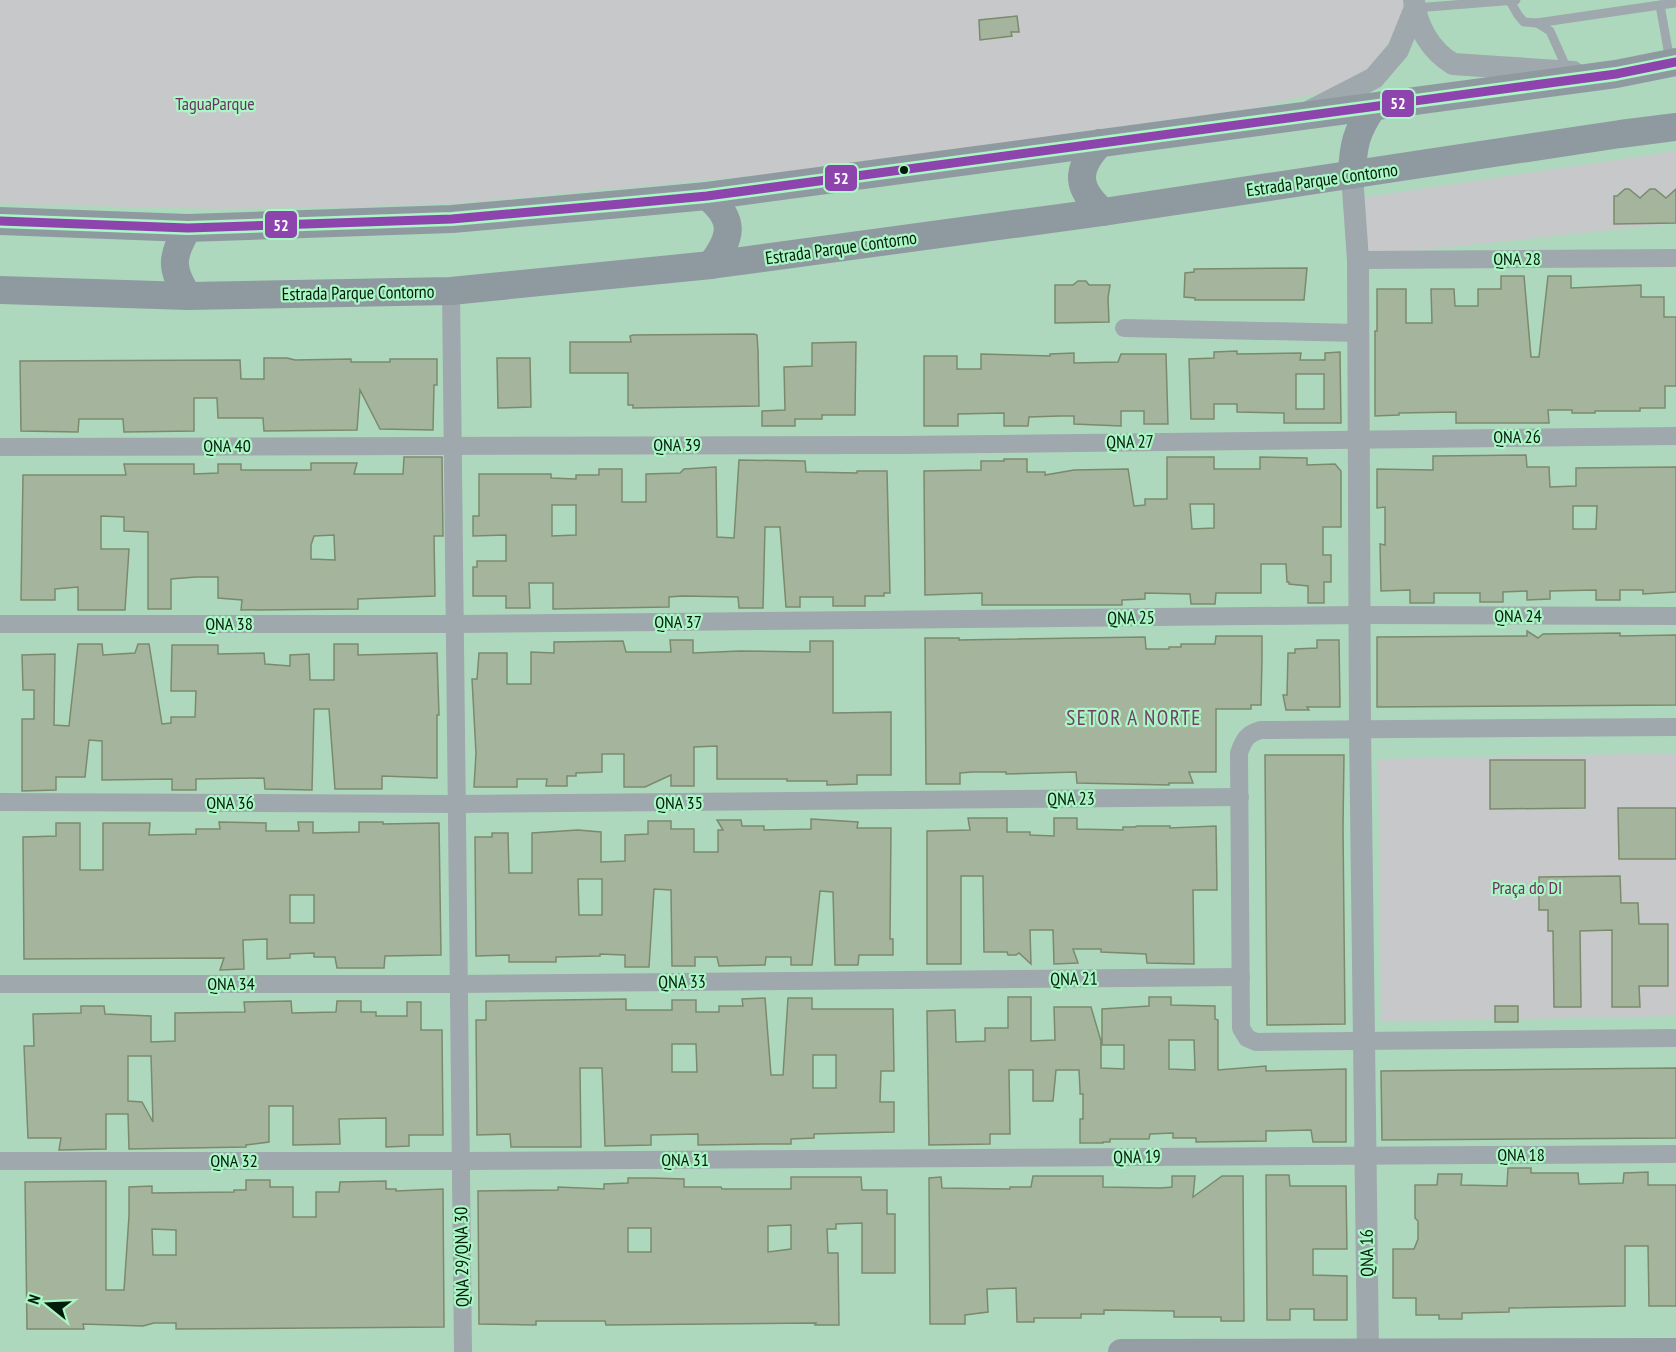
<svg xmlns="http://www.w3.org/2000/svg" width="1676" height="1352" font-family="'PT Sans Narrow',sans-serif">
<rect width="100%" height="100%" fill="#aed8bd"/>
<g fill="#c7c8c9">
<polygon points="0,0 1406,0 1397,34 1361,78 1330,91 1249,109 794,172 474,202 363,207 213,209 0,204"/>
<polygon points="1676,151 1676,223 1365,256 1359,198"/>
<polygon points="1676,753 1676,1016 1381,1022 1378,759"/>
</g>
<g fill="#a5b59d" stroke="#7b8a6c" stroke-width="1.5" fill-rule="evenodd">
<polygon points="1017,16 1019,32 1011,32 1012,36 980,40 979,20"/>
<polygon points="1625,189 1629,189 1640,198 1650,189 1655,189 1666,198 1676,189 1676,223 1614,224 1614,196 1617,196"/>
<polygon points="1307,268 1304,300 1195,300 1195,298 1184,297 1185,273 1194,272 1194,269"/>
<polygon points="1501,276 1524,276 1531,357 1539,357 1548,276 1571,276 1571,288 1641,285 1641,297 1664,297 1664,317 1676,317 1676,386 1665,386 1665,408 1640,408 1640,411 1595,411 1595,413 1572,413 1572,410 1548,410 1549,423 1456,423 1456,412 1399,413 1399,415 1375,416 1375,331 1377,331 1377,289 1406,289 1406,323 1432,323 1431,289 1454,289 1455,306 1478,306 1478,289 1501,289"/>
<polygon points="1078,281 1086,281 1089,285 1110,285 1108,298 1109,322 1055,323 1055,285 1073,285"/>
<polygon points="754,334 757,335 758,351 759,406 633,408 633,405 628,405 628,373 570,373 570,342 631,342 630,336 633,335"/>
<polygon points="856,342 855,415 822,415 822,419 795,419 795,426 762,426 762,411 785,410 784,367 812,366 812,343"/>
<path d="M1237,351V354L1301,353L1300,360H1325V353L1340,352L1341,423H1284V413L1237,412V404H1214V419H1191L1189,359L1214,358V352ZM1296,374H1324V409H1296Z"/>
<polygon points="1074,353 1074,363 1118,362 1121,354 1166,354 1168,424 1144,424 1144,411 1121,411 1121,426 1074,424 1074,416 1059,416 1029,417 1028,426 1004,426 1004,413 958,414 958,426 924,426 924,356 957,356 957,369 981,369 981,354 1050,356 1050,354"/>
<polygon points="264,358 287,358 295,360 351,359 351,362 390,362 390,359 437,359 437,385 434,385 433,430 380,429 360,390 357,430 264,431 263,418 218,418 217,398 194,398 194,431 124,432 123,419 79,419 78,432 21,431 20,361 240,360 241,379 264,379"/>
<polygon points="497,358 530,358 531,407 498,408"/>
<path d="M1526,455L1527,467H1549L1550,487L1576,486V468L1676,467V592L1643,594V590H1620V600H1596V590L1550,591V599L1527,600V591L1503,592V602H1480V593H1434V603H1410V590L1381,591L1380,544L1385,545V507L1377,508V469L1433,470V456ZM1573,506H1597L1596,529H1573Z"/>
<path d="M404,457H442L443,536H434L435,596L358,599V609L241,610L242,600L218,598V577H196L171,579V609H148V532L124,531V517L101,516V549H129L125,610H78V587L55,589V600H21L23,475H126L124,464H194V474L218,473V464H241V470H311V463H357L354,474H403ZM334,535L335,560L311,559V545L314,536Z"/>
<path d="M1167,457H1214V469H1260V457L1307,458V465L1335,464L1341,471V527H1323V555H1331V582H1324V603H1308V586L1289,584V582H1287L1286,564H1261V593H1216L1215,604H1191L1190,594L1145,593V599L1122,600V605H982V593L925,595L924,471L981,470V461H1004V459H1027V472H1045V475L1074,470L1128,469L1134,506L1145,505V499H1167ZM1190,504H1214V528L1192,529Z"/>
<path d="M739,460L805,461L806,472L857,473V471H887L890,593H884V596H865V606H833V597H800V607H786L780,527H765L763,608H739L738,597L682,596L669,597V607L553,609V583H529L530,608H506V596H473V567H477V561H506V535L473,536V516H479V474H551V478L576,479V475H599V469H622V502H646V474L680,473L684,469L716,467L717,537L734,538ZM552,505H576V535L552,536Z"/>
<polygon points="1527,631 1538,638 1543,634 1620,633 1620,636 1676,635 1676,705 1377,707 1377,637 1527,636"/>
<polygon points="1216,636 1262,636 1262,659 1261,705 1251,705 1251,709 1216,709 1216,772 1189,772 1193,783 1169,783 1169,785 1077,783 1076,772 1006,774 1006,772 972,772 960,773 960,784 926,784 925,638 959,638 959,640 1145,637 1146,649 1169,649 1169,647 1181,647 1181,644 1215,644"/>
<polygon points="670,640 693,640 693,653 740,651 810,652 810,641 833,641 833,713 891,712 891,775 857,775 857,784 827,785 827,781 787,781 787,779 717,779 717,746 694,747 694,786 671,786 671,775 645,787 624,787 624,754 602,754 602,772 576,773 576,776 567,776 567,786 546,786 547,779 517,779 517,787 474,787 476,753 472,679 477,679 479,653 507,653 507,684 531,684 531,652 554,653 554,642 623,641 626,652 671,652"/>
<polygon points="1317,640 1339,640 1340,707 1307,707 1309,710 1286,710 1283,695 1287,695 1288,653 1295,653 1295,649 1317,648"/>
<polygon points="78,644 102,644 103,655 135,653 138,644 149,644 162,724 171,723 171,717 195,717 196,691 171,691 172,645 218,645 218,654 264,653 265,664 290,666 290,655 309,654 310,680 334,680 334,644 358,644 358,655 437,653 439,715 437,715 437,778 382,776 382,789 335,789 329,709 314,709 312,790 265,789 264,778 196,779 196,790 172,790 172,779 102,780 102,741 89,740 85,777 56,777 56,790 22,791 22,719 34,719 34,690 23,690 22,655 55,654 54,725 69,726"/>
<polygon points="1265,755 1344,755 1343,827 1345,1024 1267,1025"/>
<polygon points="1490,760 1585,760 1585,808 1490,809"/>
<polygon points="1618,808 1676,808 1676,859 1619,859"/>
<polygon points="968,818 1007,818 1007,832 1030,832 1030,835 1054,836 1054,818 1077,818 1077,829 1123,830 1123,827 1135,827 1137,826 1170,826 1170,828 1216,826 1217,890 1193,890 1194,964 1147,963 1146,954 1101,952 1101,949 1073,949 1078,963 1054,964 1053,930 1030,930 1031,964 1019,953 1016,955 1008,955 1007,952 984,952 983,876 961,876 961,964 927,964 927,831 970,830"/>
<path d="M811,819L858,822L857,828H891L890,939H893V955H859L858,965H835L833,892L820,891L812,965H791V957H766L765,965L719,966L717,957H695V966H672L671,890L654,889L649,967H625V955L600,954V956L556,957V962H509V955L476,956L475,837H492V833H508L509,873H532V833L578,830L601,832V862L625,861V835L648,834V821H671V829H694V852H718V830H723L717,820H741L742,826H764V830L811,829ZM578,879H602V915H579Z"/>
<path d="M219,822L266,823V831H299L298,822H313V833L359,832V822H383V824L439,823L441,955L385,956L384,968H337L335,957H314V953L290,954V958L267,959V939L243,940L244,969L220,970L224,958L24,959L23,837L56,836V823H80V870H103V823H150L149,835L196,834V829H220ZM290,895H314V923H290Z"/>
<polygon points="1620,876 1621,903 1638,903 1639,924 1668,924 1668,986 1639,986 1640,1007 1612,1007 1612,930 1580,931 1581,1007 1554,1007 1553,931 1548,931 1548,910 1539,910 1539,877"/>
<path d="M1008,997H1031V1041L1055,1040L1054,1007H1091L1101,1041V1068L1124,1069V1045H1102V1009L1149,1006V997H1171V1005L1215,1006V1019L1218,1020V1070L1266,1066V1071L1346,1069V1142H1313L1311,1130L1266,1131V1141L1196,1142V1138H1173V1133L1150,1134L1149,1139H1110V1142H1103V1143H1080V1119H1083V1094H1080V1089L1079,1070H1056L1053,1101H1033V1070H1009L1010,1134H990V1144L929,1145L927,1011L955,1010L956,1042L985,1041V1028H1008ZM1169,1040H1194L1195,1070L1169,1069Z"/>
<path d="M765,998L771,1075H783L788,998H812V1009H893L894,1071H881L880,1102H894V1132L814,1134V1138L791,1139V1144H763L698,1145V1134L651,1135V1145L605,1146L602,1068H580L581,1147H511L510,1134L477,1135L476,1020H486V1001L626,999V1010H672V1000H696V1012H719V1006H743L742,999ZM672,1044H696L697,1072H672ZM813,1055H836V1088H813Z"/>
<path d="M291,1001L292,1013L336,1012L337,1001H361V1012H376V1016H407V1002H421V1030H442L443,1135H409V1146L386,1147V1118L339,1119L340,1144L293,1145V1106H269V1142L246,1145V1147L129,1149L128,1114H106V1149L59,1150L61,1138H28L24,1046H34L33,1014L81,1013V1006H104L105,1014L151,1016V1042L175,1041V1013L245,1012L244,1002ZM128,1056H151L153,1122L142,1102L128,1101Z"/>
<rect x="1495" y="1006" width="23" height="16"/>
<polygon points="1676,1068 1676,1138 1382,1140 1381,1071"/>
<polygon points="1508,1168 1531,1168 1531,1173 1578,1173 1579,1184 1623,1183 1624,1173 1648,1172 1648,1185 1676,1185 1676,1306 1649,1306 1648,1246 1625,1246 1625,1306 1509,1308 1509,1312 1462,1313 1462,1319 1439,1319 1439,1315 1416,1315 1416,1298 1393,1298 1393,1249 1414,1249 1418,1239 1418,1221 1415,1218 1415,1185 1437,1185 1438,1174 1462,1174 1461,1185 1507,1186"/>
<polygon points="1266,1175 1289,1175 1290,1186 1346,1186 1347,1249 1313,1249 1313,1275 1347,1276 1347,1320 1314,1320 1314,1309 1290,1309 1290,1320 1267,1320"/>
<polygon points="1033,1176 1103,1176 1103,1187 1161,1188 1172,1187 1172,1176 1195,1176 1193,1197 1222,1176 1243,1176 1244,1321 1221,1321 1221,1317 1174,1317 1174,1311 1104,1310 1104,1314 1081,1314 1081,1318 1034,1318 1034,1322 1017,1322 1016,1288 987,1289 988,1312 965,1315 965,1324 930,1324 929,1178 941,1177 942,1188 1010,1189 1010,1187 1031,1187"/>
<path d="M791,1177H861L862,1190H887V1214H895V1273H862V1223L836,1224V1229H827L828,1253H838L839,1325H815L816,1323L606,1325L605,1321H536V1325L479,1324L478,1191L558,1190V1187L604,1189V1184L628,1183V1178H651L684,1179V1187H721L722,1189H791ZM791,1225V1249L768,1252V1226ZM628,1228H651V1252H628Z"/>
<path d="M246,1180H270V1187H293V1217H316V1192H339L340,1182L386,1181V1189H396V1191L443,1189L444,1327L176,1329V1323H154L143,1326L83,1324L84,1329H27L25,1182L106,1181V1290H124L129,1216V1187L152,1186V1193L234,1192V1190H246ZM152,1229L176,1230V1255H153Z"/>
</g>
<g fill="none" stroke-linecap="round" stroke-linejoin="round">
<g stroke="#9fa8ad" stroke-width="9">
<polyline points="1510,1 1518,15 1524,22 1537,23 1550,31 1567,69"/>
<polyline points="1415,8 1516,0"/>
<polyline points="1537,23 1660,5"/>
<polyline points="1670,61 1660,5 1676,3"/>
</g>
<g stroke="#9fa8ad" stroke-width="18">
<polyline points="1358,260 1676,258"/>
<polyline points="451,291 463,1352"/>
<polyline points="1124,328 1358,333"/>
<polyline points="0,447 900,445 1676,436"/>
<polyline points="0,624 454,624 1360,615 1676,616"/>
<path d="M1676,727L1261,730C1247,734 1244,739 1239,753L1241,1028L1247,1038L1256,1042L1676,1038"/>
<polyline points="0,802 456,804 1240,797"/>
<polyline points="0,984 458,984 1241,977"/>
<polyline points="0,1161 461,1161 1676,1154"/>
</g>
<g stroke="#9fa8ad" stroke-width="22">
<path d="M1414,0C1416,26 1431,51 1453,64L1573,72"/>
<polyline points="1310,111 1374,78 1398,50 1415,8"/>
<polyline points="1352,175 1358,260 1360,729 1368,1352"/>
</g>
<polyline stroke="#959ea5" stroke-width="26" points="1121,1352 1676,1351"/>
<g stroke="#8f9aa0" stroke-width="28">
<path d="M1100,143C1075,170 1076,188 1103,212"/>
<path d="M1352,175C1353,145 1356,132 1373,107"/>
<path d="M707,196C736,220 732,237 711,265"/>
<polyline points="0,221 188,228 452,219 621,204 707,196 1616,74 1676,62"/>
<path d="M188,228C171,256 170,269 188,296"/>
<polyline points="0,290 188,296 451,291 711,265 1103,212 1620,134 1676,127"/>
</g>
<defs>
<polyline id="bus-1" points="0,221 188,228 452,219 621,204 707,196 1616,74 1676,62"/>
</defs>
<use href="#bus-1" stroke="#aaf6c4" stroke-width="14"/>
<use href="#bus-1" stroke="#8e44ad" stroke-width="9"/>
</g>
<circle fill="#001c0b" stroke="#aaf6c4" stroke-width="2" cx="904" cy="170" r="5"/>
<g text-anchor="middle" stroke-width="4.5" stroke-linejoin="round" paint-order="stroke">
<g font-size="18" fill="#703064" stroke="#aaf6c4">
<text x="215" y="110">TaguaParque</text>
<text x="1527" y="894">Praça do DI</text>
</g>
<g font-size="18" fill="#001c0b" stroke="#aaf6c4">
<text transform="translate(1322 180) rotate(-8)" y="6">Estrada Parque Contorno</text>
<text transform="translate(841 248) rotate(-8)" y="6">Estrada Parque Contorno</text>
<text x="1517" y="265">QNA 28</text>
<text transform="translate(358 293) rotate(-1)" y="6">Estrada Parque Contorno</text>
<text x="1517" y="443">QNA 26</text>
<text transform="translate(1130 442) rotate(-1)" y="6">QNA 27</text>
<text x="677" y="451">QNA 39</text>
<text x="227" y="452">QNA 40</text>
<text x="1518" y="622">QNA 24</text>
<text transform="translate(1131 618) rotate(-1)" y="6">QNA 25</text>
<text x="678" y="628">QNA 37</text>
<text x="229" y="630">QNA 38</text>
<text transform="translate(1071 799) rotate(-1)" y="6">QNA 23</text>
<text x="230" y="809">QNA 36</text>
<text x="679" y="809">QNA 35</text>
<text transform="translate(1074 979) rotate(-1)" y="6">QNA 21</text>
<text transform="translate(682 982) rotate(-1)" y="6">QNA 33</text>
<text x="231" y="990">QNA 34</text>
<text x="1521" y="1161">QNA 18</text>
<text transform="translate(1137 1157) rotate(-1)" y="6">QNA 19</text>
<text x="685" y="1166">QNA 31</text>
<text x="234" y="1167">QNA 32</text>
<text transform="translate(1367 1253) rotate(-91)" y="6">QNA 16</text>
<text transform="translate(462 1257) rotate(-91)" y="6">QNA 29/QNA 30</text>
</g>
<g font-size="21" letter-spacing="1.5" fill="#753c69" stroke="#aaf6c4">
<text x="1134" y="725">SETOR A NORTE</text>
</g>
</g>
<g stroke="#aaf6c4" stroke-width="2">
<rect x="1381" y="89" width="34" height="29" rx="6" fill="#8e44ad"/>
<rect x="824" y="164" width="34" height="28" rx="6" fill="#8e44ad"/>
<rect x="264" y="210" width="34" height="29" rx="6" fill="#8e44ad"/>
</g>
<g font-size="16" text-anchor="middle" font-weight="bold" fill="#fff">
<text x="1398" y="109">52</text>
<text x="841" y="184">52</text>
<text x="281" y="231">52</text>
</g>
<g transform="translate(48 1304) rotate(288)" stroke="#aaf6c4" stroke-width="4.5" paint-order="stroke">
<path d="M0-4.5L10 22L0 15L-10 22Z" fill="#001c0b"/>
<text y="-9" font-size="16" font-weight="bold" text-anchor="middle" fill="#001c0b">N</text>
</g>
</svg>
